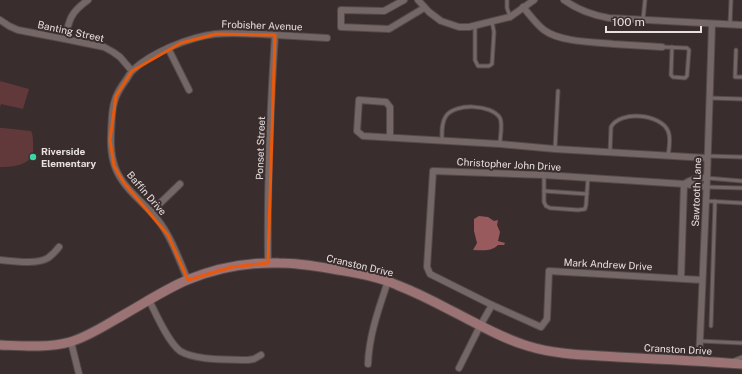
<svg xmlns="http://www.w3.org/2000/svg" width="742" height="374" font-family="'Public Sans',sans-serif">
<rect width="100%" height="100%" fill="#3a2d2d"/>
<g fill="#62393b">
<polygon points="0,81 29,89 23,109 1,104 0,107"/>
<path d="M0,128H3L31,131C33,135 33,139 33,143C33,147 34,152 32,156C26,166 10,167 0,167Z"/>
</g>
<path fill="#995a5d" d="M479,216L488,217L494,221L498,220L497,225L500,232L498,241L505,243L504,245H498C491,252 483,250 473,250L477,243L474,231V219Z"/>
<g fill="none" stroke-linecap="round" stroke-linejoin="round">
<defs>
<g id="lane">
<polyline points="507,0 507,8 510,16"/>
<polyline points="643,20 645,0"/>
<polyline points="730,24 731,0"/>
<polyline points="475,26 475,60 478,66 489,66 492,64 494,32 492,22"/>
<polyline points="662,47 687,48 689,50 687,76 685,78 673,77 671,75 672,47"/>
<polyline points="736,50 735,77 742,77"/>
<polyline points="709,98 742,99"/>
<path d="M442,141C442,133 441,123 446,116C455,103 491,104 500,118C503,124 500,137 500,143"/>
<polyline points="555,149 558,91"/>
<path d="M610,152L611,127C620,110 661,114 668,131C671,137 669,150 668,156"/>
<polyline points="708,156 742,157"/>
<polyline points="544,175 544,202 546,206 550,208 578,210 585,209 586,205 588,178"/>
<polyline points="707,178 742,181"/>
<polyline points="706,187 742,188"/>
<polyline points="544,191 587,194"/>
<polyline points="706,201 742,203"/>
<polyline points="711,326 715,201"/>
<polyline points="700,341 742,343"/>
<polyline points="734,360 742,357"/>
</g>
<g id="street">
<polyline points="404,0 384,11 341,10 341,27 389,29 424,8"/>
<polyline points="418,0 429,12 441,21 459,27 469,27 510,17 534,0"/>
<path d="M564,0C578,10 592,15 609,18L742,25"/>
<path d="M523,7C530,15 536,24 544,30C560,42 593,42 613,44C629,45 646,46 662,47"/>
<polyline points="0,20 9,26 18,30 65,39 104,47 113,52 120,57 132,71"/>
<path d="M65,39C69,19 71,12 88,0"/>
<polyline points="168,48 189,90"/>
<polyline points="390,137 390,107 386,102 359,100 357,131 363,136 500,144 555,149 707,158"/>
<path d="M684,184C692,179 698,177 707,178"/>
<polyline points="151,212 180,184"/>
<path d="M0,260C13,261 36,265 48,258C52,255 56,251 59,247"/>
<path d="M268,263C267,187 270,111 275,35"/>
<polyline points="681,278 684,184"/>
<path d="M188,280C179,260 172,238 158,220C144,202 123,189 115,167C109,150 111,133 112,116C113,101 117,92 126,80C128,77 130,73 133,70C152,52 190,37 215,34C235,32 255,34 276,35C293,36 310,37 327,38"/>
<polyline points="702,280 549,271 547,319 541,327 492,305 430,274 427,267 433,171 544,175 684,184 706,187"/>
<path d="M149,300C156,314 168,342 180,351C196,361 229,359 248,360L254,359L261,355"/>
<polyline points="71,342 79,374"/>
<polyline points="699,361 707,178 712,24"/>
<path d="M368,364C369,335 379,308 388,281"/>
<polyline points="459,368 480,326 492,305"/>
</g>
<path id="secondary" d="M0,345C24,346 47,348 70,342C90,336 107,324 125,314C146,302 166,289 187,280C216,268 247,262 279,263C297,263 315,266 333,269C355,273 377,276 397,285C415,292 433,301 450,310C476,323 501,338 528,346C557,355 587,355 617,357C659,359 700,361 742,364"/>
</defs>
<use href="#lane" stroke="#554a4a" stroke-width="5"/>
<use href="#street" stroke="#554a4a" stroke-width="8"/>
<use href="#secondary" stroke="#554a4a" stroke-width="11"/>
<use href="#lane" stroke="#766767" stroke-width="3"/>
<use href="#street" stroke="#766767" stroke-width="6"/>
<use href="#secondary" stroke="#9c7375" stroke-width="9"/>
</g>
<path fill="none" stroke="#e8590c" stroke-width="3" stroke-linejoin="round" d="M216,34L275,35L268,263L232,267L188,280L168,235L124,183L114,166L110,140L116,96L132,71L181,43Z"/>
<circle fill="#3cd4a4" stroke="#3a2d2d" stroke-width="1.5" cx="33" cy="157" r="4"/>
<g text-anchor="middle" stroke-width="4" stroke-linejoin="round" paint-order="stroke">
<g font-size="10" fill="#e9e0e0" stroke="#3a2d2d">
<text transform="translate(262 25) rotate(2)" y="4">Frobisher Avenue</text>
<text transform="translate(71 31) rotate(12)" y="4">Banting Street</text>
<text transform="translate(260 148) rotate(-88)" y="4">Ponset Street</text>
<text transform="translate(509 164) rotate(3)" y="4">Christopher John Drive</text>
<text transform="translate(696 192) rotate(-88)" y="4">Sawtooth Lane</text>
<text transform="translate(147 193) rotate(49)" y="4">Baffin Drive</text>
<text transform="translate(608 264) rotate(3)" y="4">Mark Andrew Drive</text>
<text transform="translate(360 265) rotate(13)" y="4">Cranston Drive</text>
<text transform="translate(678 349) rotate(3)" y="4">Cranston Drive</text>
</g>
<g font-size="10" font-weight="bold" fill="#e9e0e0" stroke="#3a2d2d" text-anchor="start">
<text x="41" y="155">Riverside<tspan x="41" dy="12">Elementary</tspan></text>
</g>
</g>
<path d="M606 26v6h95v-6" fill="none" stroke="#e9e0e0" stroke-width="2"/>
<text x="612" y="26" font-size="12" fill="#e9e0e0" stroke="#3a2d2d" stroke-width="3" paint-order="stroke">100 m</text>
</svg>
